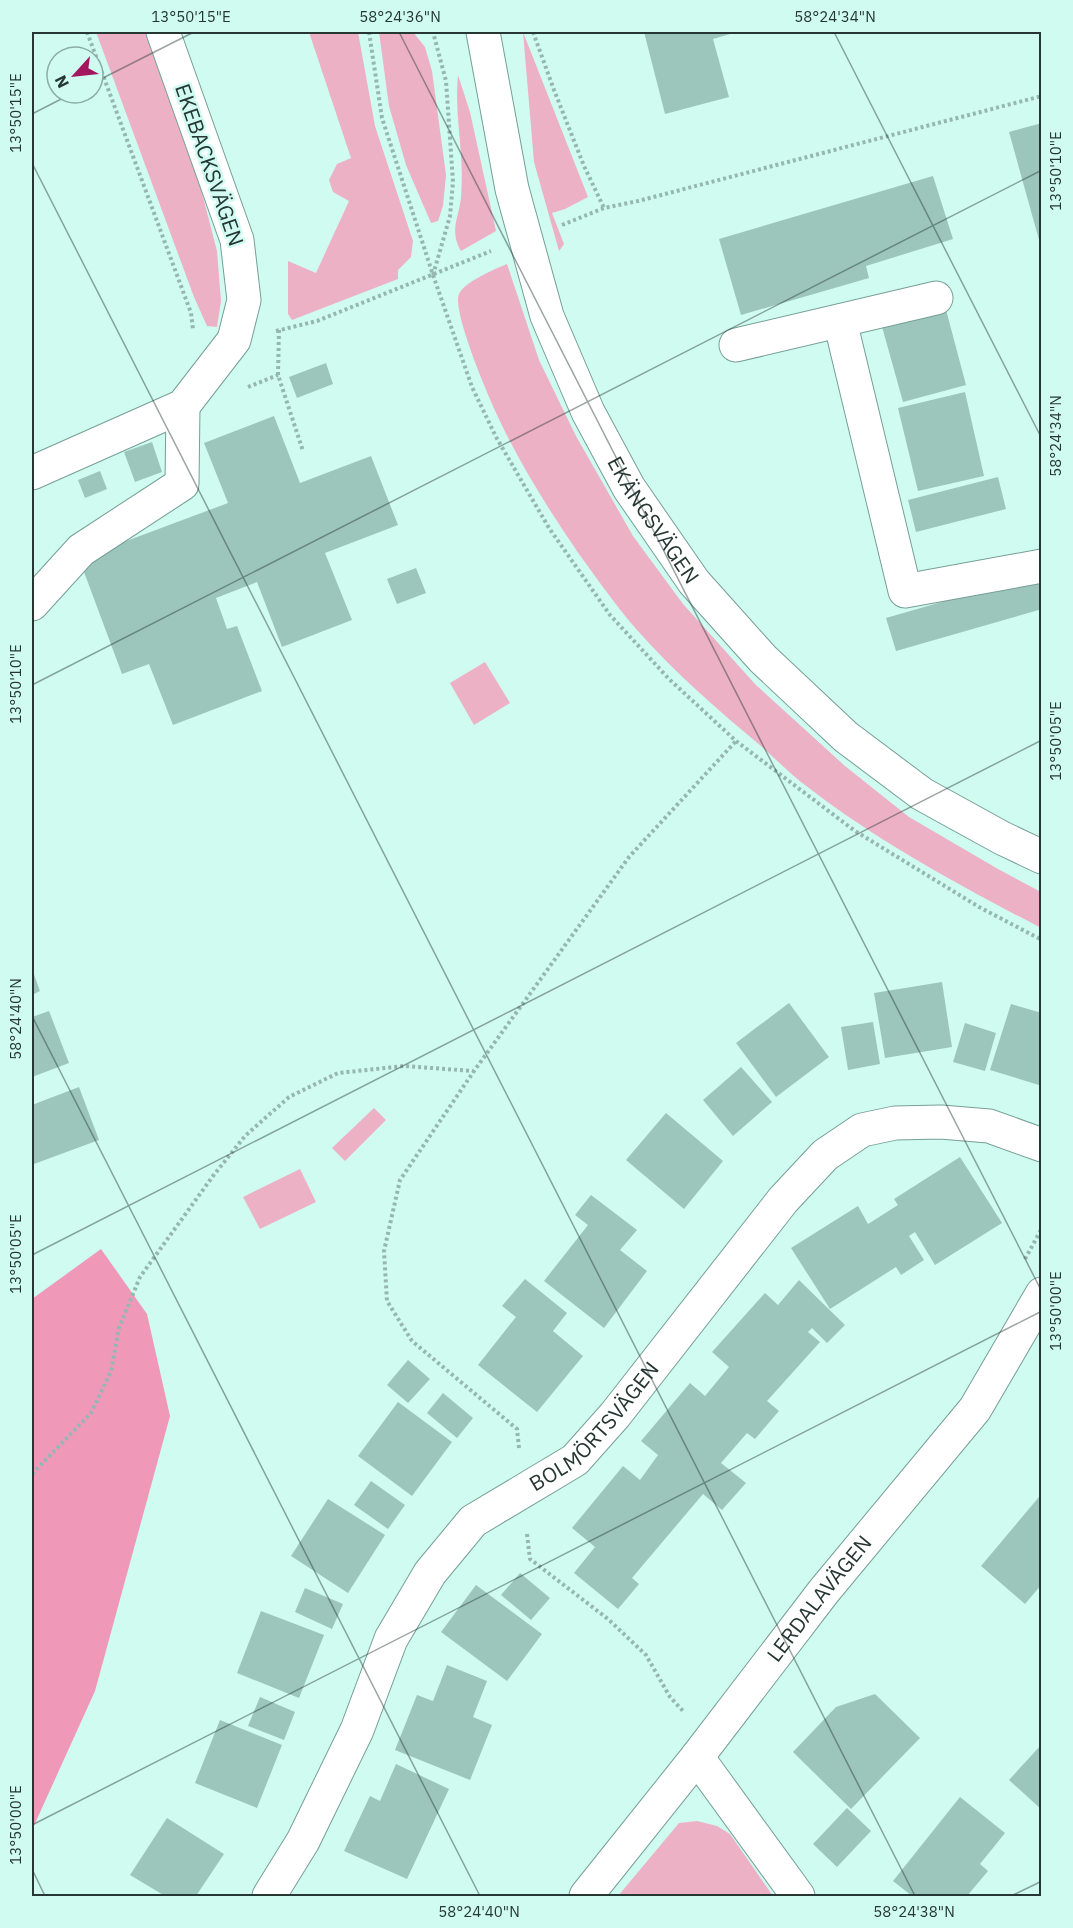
<svg xmlns="http://www.w3.org/2000/svg" width="1073" height="1928" font-family="'IBM Plex Sans',sans-serif">
<rect width="100%" height="100%" fill="#d0fbf1"/>
<g fill="#edb1c5">
<polygon points="96,32 145,32 201,189 217,251 221,301 217,327 207,326 194,297"/>
<polygon points="309,32 358,32 375,126 413,241 411,257 398,270 398,279 292,320 288,314 288,261 316,273 349,201 333,192 329,180 337,164 351,158"/>
<polygon points="379,32 413,32 425,47 432,71 446,175 443,206 438,221 431,223 406,165 389,106"/>
<polygon points="523,32 588,197 565,209 552,213 564,244 559,251 534,162"/>
<path d="M458,75L470,112L496,231L461,251C449,230 459,218 461,197C465,156 454,116 458,75Z"/>
<path d="M507,264L539,360L576,436L633,536L683,604L755,684L845,766L909,817L998,869L1041,892V928C961,886 880,843 809,788C792,776 778,761 762,747C718,710 675,673 637,630C616,606 598,580 579,554C542,500 506,442 482,380C476,365 453,307 459,294C464,282 495,269 507,264Z"/>
<polygon points="485,662 510,703 474,725 450,683"/>
<polygon points="374,1108 386,1120 345,1161 332,1148"/>
<polygon points="300,1169 316,1202 260,1229 243,1197"/>
<polygon points="697,1821 717,1826 730,1834 773,1896 618,1896 679,1823"/>
</g>
<polygon fill="#ef98b7" points="101,1249 147,1314 170,1416 95,1691 32,1830 32,1299"/>
<g fill="#9cc6bc">
<polygon points="644,32 737,32 713,39 729,97 665,114"/>
<polygon points="1042,123 1042,247 1041,247 1009,132"/>
<polygon points="933,176 953,239 866,266 869,278 741,315 719,239"/>
<polygon points="945,306 966,385 903,402 881,323"/>
<polygon points="326,363 333,384 297,398 289,377"/>
<polygon points="965,392 984,476 918,491 898,408"/>
<polygon points="274,416 300,483 371,456 398,525 325,553 352,620 282,647 257,582 216,598 227,629 237,626 262,691 173,725 149,664 122,674 84,572 105,549 228,503 204,443"/>
<polygon points="152,442 162,472 135,482 124,452"/>
<polygon points="100,471 107,489 85,498 78,480"/>
<polygon points="998,477 1006,509 916,532 908,500"/>
<polygon points="416,568 426,593 397,604 387,579"/>
<polygon points="1042,573 1042,609 896,651 886,618"/>
<polygon points="32,969 40,991 32,995"/>
<polygon points="942,982 952,1047 885,1058 874,993"/>
<polygon points="789,1003 829,1057 776,1097 736,1043"/>
<polygon points="1011,1004 1042,1013 1042,1086 990,1070"/>
<polygon points="49,1011 69,1063 32,1077 32,1017"/>
<polygon points="873,1022 880,1064 848,1070 841,1027"/>
<polygon points="965,1023 996,1033 985,1071 953,1062"/>
<polygon points="741,1067 772,1102 733,1136 703,1100"/>
<polygon points="79,1087 99,1140 34,1164 32,1157 32,1105"/>
<polygon points="666,1113 723,1161 684,1209 626,1160"/>
<polygon points="960,1157 1002,1223 935,1265 915,1232 909,1236 924,1260 901,1275 896,1267 830,1309 791,1248 858,1206 868,1224 898,1205 894,1199"/>
<polygon points="591,1195 637,1230 620,1250 647,1271 604,1328 544,1281 588,1225 575,1215"/>
<polygon points="525,1279 567,1313 553,1331 583,1356 537,1412 478,1365 516,1317 502,1306"/>
<polygon points="799,1280 845,1325 827,1343 812,1328 808,1332 820,1342 767,1401 779,1411 755,1439 747,1433 721,1463 746,1483 722,1510 703,1494 632,1578 639,1584 618,1609 574,1573 595,1547 572,1528 623,1466 640,1480 658,1455 641,1441 690,1383 705,1396 729,1367 712,1352 765,1293 778,1305"/>
<polygon points="408,1360 430,1379 408,1403 387,1385"/>
<polygon points="443,1393 473,1418 457,1438 427,1413"/>
<polygon points="398,1402 452,1442 412,1496 358,1456"/>
<polygon points="371,1481 405,1505 388,1529 354,1505"/>
<polygon points="1039,1497 1042,1499 1042,1584 1025,1604 981,1566"/>
<polygon points="328,1499 385,1535 348,1593 291,1556"/>
<polygon points="520,1573 550,1598 531,1620 501,1595"/>
<polygon points="476,1585 542,1634 507,1681 441,1632"/>
<polygon points="305,1588 343,1604 332,1629 295,1612"/>
<polygon points="261,1611 324,1635 299,1698 237,1673"/>
<polygon points="447,1665 487,1681 473,1717 492,1725 470,1780 395,1750 417,1695 433,1701"/>
<polygon points="875,1694 920,1738 851,1809 793,1752 836,1707"/>
<polygon points="260,1697 295,1712 284,1740 248,1726"/>
<polygon points="220,1720 282,1745 257,1808 195,1783"/>
<polygon points="1042,1744 1042,1810 1009,1780"/>
<polygon points="396,1764 449,1789 407,1879 344,1851 370,1796 380,1801"/>
<polygon points="960,1797 1005,1833 980,1864 988,1871 967,1896 912,1896 893,1881"/>
<polygon points="847,1808 871,1831 837,1867 813,1844"/>
<polygon points="167,1818 224,1854 196,1896 165,1896 130,1875"/>
</g>
<g fill="none" stroke-linecap="round" stroke-linejoin="round">
<defs>
<g id="minor">
<path id="s1" d="M483,32L512,189L547,316L588,412L629,488L694,582L763,659L846,737L922,794L1002,838L1042,857"/>
<polyline points="840,321 905,591 1042,566"/>
<polyline points="736,345 936,298"/>
<polyline points="32,473 183,406 234,340 244,300 237,240 163,32"/>
<polyline points="32,604 81,550 182,484 183,406"/>
<polyline points="697,1757 798,1896"/>
<path id="s2" d="M269,1896L303,1841L357,1730L391,1639L430,1573L473,1521L575,1460L615,1415L783,1200L825,1155L862,1130L895,1123L941,1122L989,1126L1042,1145"/>
<path id="s3" d="M586,1896L697,1757L824,1591L975,1409L1042,1294"/>
</g>
</defs>
<use href="#minor" stroke="#769f96" stroke-width="35"/>
<g stroke="#95b7b0" stroke-width="4" stroke-dasharray="3 3" stroke-linecap="butt">
<polyline points="87,32 191,313 193,330"/>
<polyline points="369,32 382,118 433,275 472,387 496,437 549,528 610,615 669,679 736,741 855,831 979,907 1042,940"/>
<polyline points="533,32 554,90 584,166 604,208"/>
<polyline points="562,225 604,208 638,201 1042,96"/>
<polyline points="433,275 450,216 453,182 446,81 433,32"/>
<polyline points="279,330 278,375 303,451"/>
<polyline points="276,331 317,321 491,251"/>
<polyline points="248,387 278,375"/>
<polyline points="1025,1259 1042,1228"/>
<polyline points="519,1448 517,1429 412,1341 387,1301 384,1251 400,1180 474,1071 629,857 736,741"/>
<polyline points="32,1474 91,1413 111,1371 119,1328 140,1277 213,1176 245,1136 289,1097 338,1073 404,1066 473,1071"/>
<polyline points="527,1534 530,1559 608,1619 646,1655 670,1697 683,1711"/>
</g>
<use href="#minor" stroke="#fff" stroke-width="33"/>
</g>
<path fill="none" stroke="#263733" stroke-width="1.5" stroke-opacity="0.45" d="M399,32L1042,1292M834,32L1042,439M93,83L194,32M32,114L73,93M32,163L915,1896M32,685L1042,170M32,1016L480,1896M32,1255L1042,740M32,1825L1042,1311M32,1869L45,1896M1011,1896L1042,1881"/>
<g text-anchor="middle" stroke-width="5" stroke-linejoin="round" paint-order="stroke">
<g font-size="21" fill="#263733" stroke="#d0fbf1">
<text transform="translate(209 165) rotate(71)" y="7">EKEBACKSVÄGEN</text>
<text dy="7" stroke="none"><textPath href="#s1" startOffset="522">EKÄNGSVÄGEN</textPath></text>
<text dy="7" stroke="none"><textPath href="#s2" startOffset="585">BOLMÖRTSVÄGEN</textPath></text>
<text dy="7" stroke="none"><textPath href="#s3" startOffset="378">LERDALAVÄGEN</textPath></text>
</g>
</g>
<rect width="1073" height="1928" fill="none" stroke="#d0fbf1" stroke-width="66"/>
<g transform="translate(75 75) rotate(243)"><circle r="28" fill="#d0fbf1" stroke="#8cada5" stroke-width="1.5"/>
<path d="M0-4.5L10 22L0 15L-10 22Z" fill="#a3175e"/>
<text y="-9" font-size="16" font-weight="bold" text-anchor="middle" fill="#263733">N</text>
</g>
<rect x="33" y="33" width="1007" height="1862" fill="none" stroke="#263733" stroke-width="2"/>
<g font-size="15" text-anchor="middle" fill="#263733">
<text x="191" y="22">13°50'15"E</text>
<text x="400" y="22">58°24'36"N</text>
<text x="835" y="22">58°24'34"N</text>
<text transform="translate(16 113) rotate(-90)" y="5">13°50'15"E</text>
<text transform="translate(1056 171) rotate(-90)" y="5">13°50'10"E</text>
<text transform="translate(1056 436) rotate(-90)" y="5">58°24'34"N</text>
<text transform="translate(16 684) rotate(-90)" y="5">13°50'10"E</text>
<text transform="translate(1056 741) rotate(-90)" y="5">13°50'05"E</text>
<text transform="translate(16 1019) rotate(-90)" y="5">58°24'40"N</text>
<text transform="translate(16 1254) rotate(-90)" y="5">13°50'05"E</text>
<text transform="translate(1056 1311) rotate(-90)" y="5">13°50'00"E</text>
<text transform="translate(16 1825) rotate(-90)" y="5">13°50'00"E</text>
<text x="479" y="1917">58°24'40"N</text>
<text x="914" y="1917">58°24'38"N</text>
</g>
</svg>
